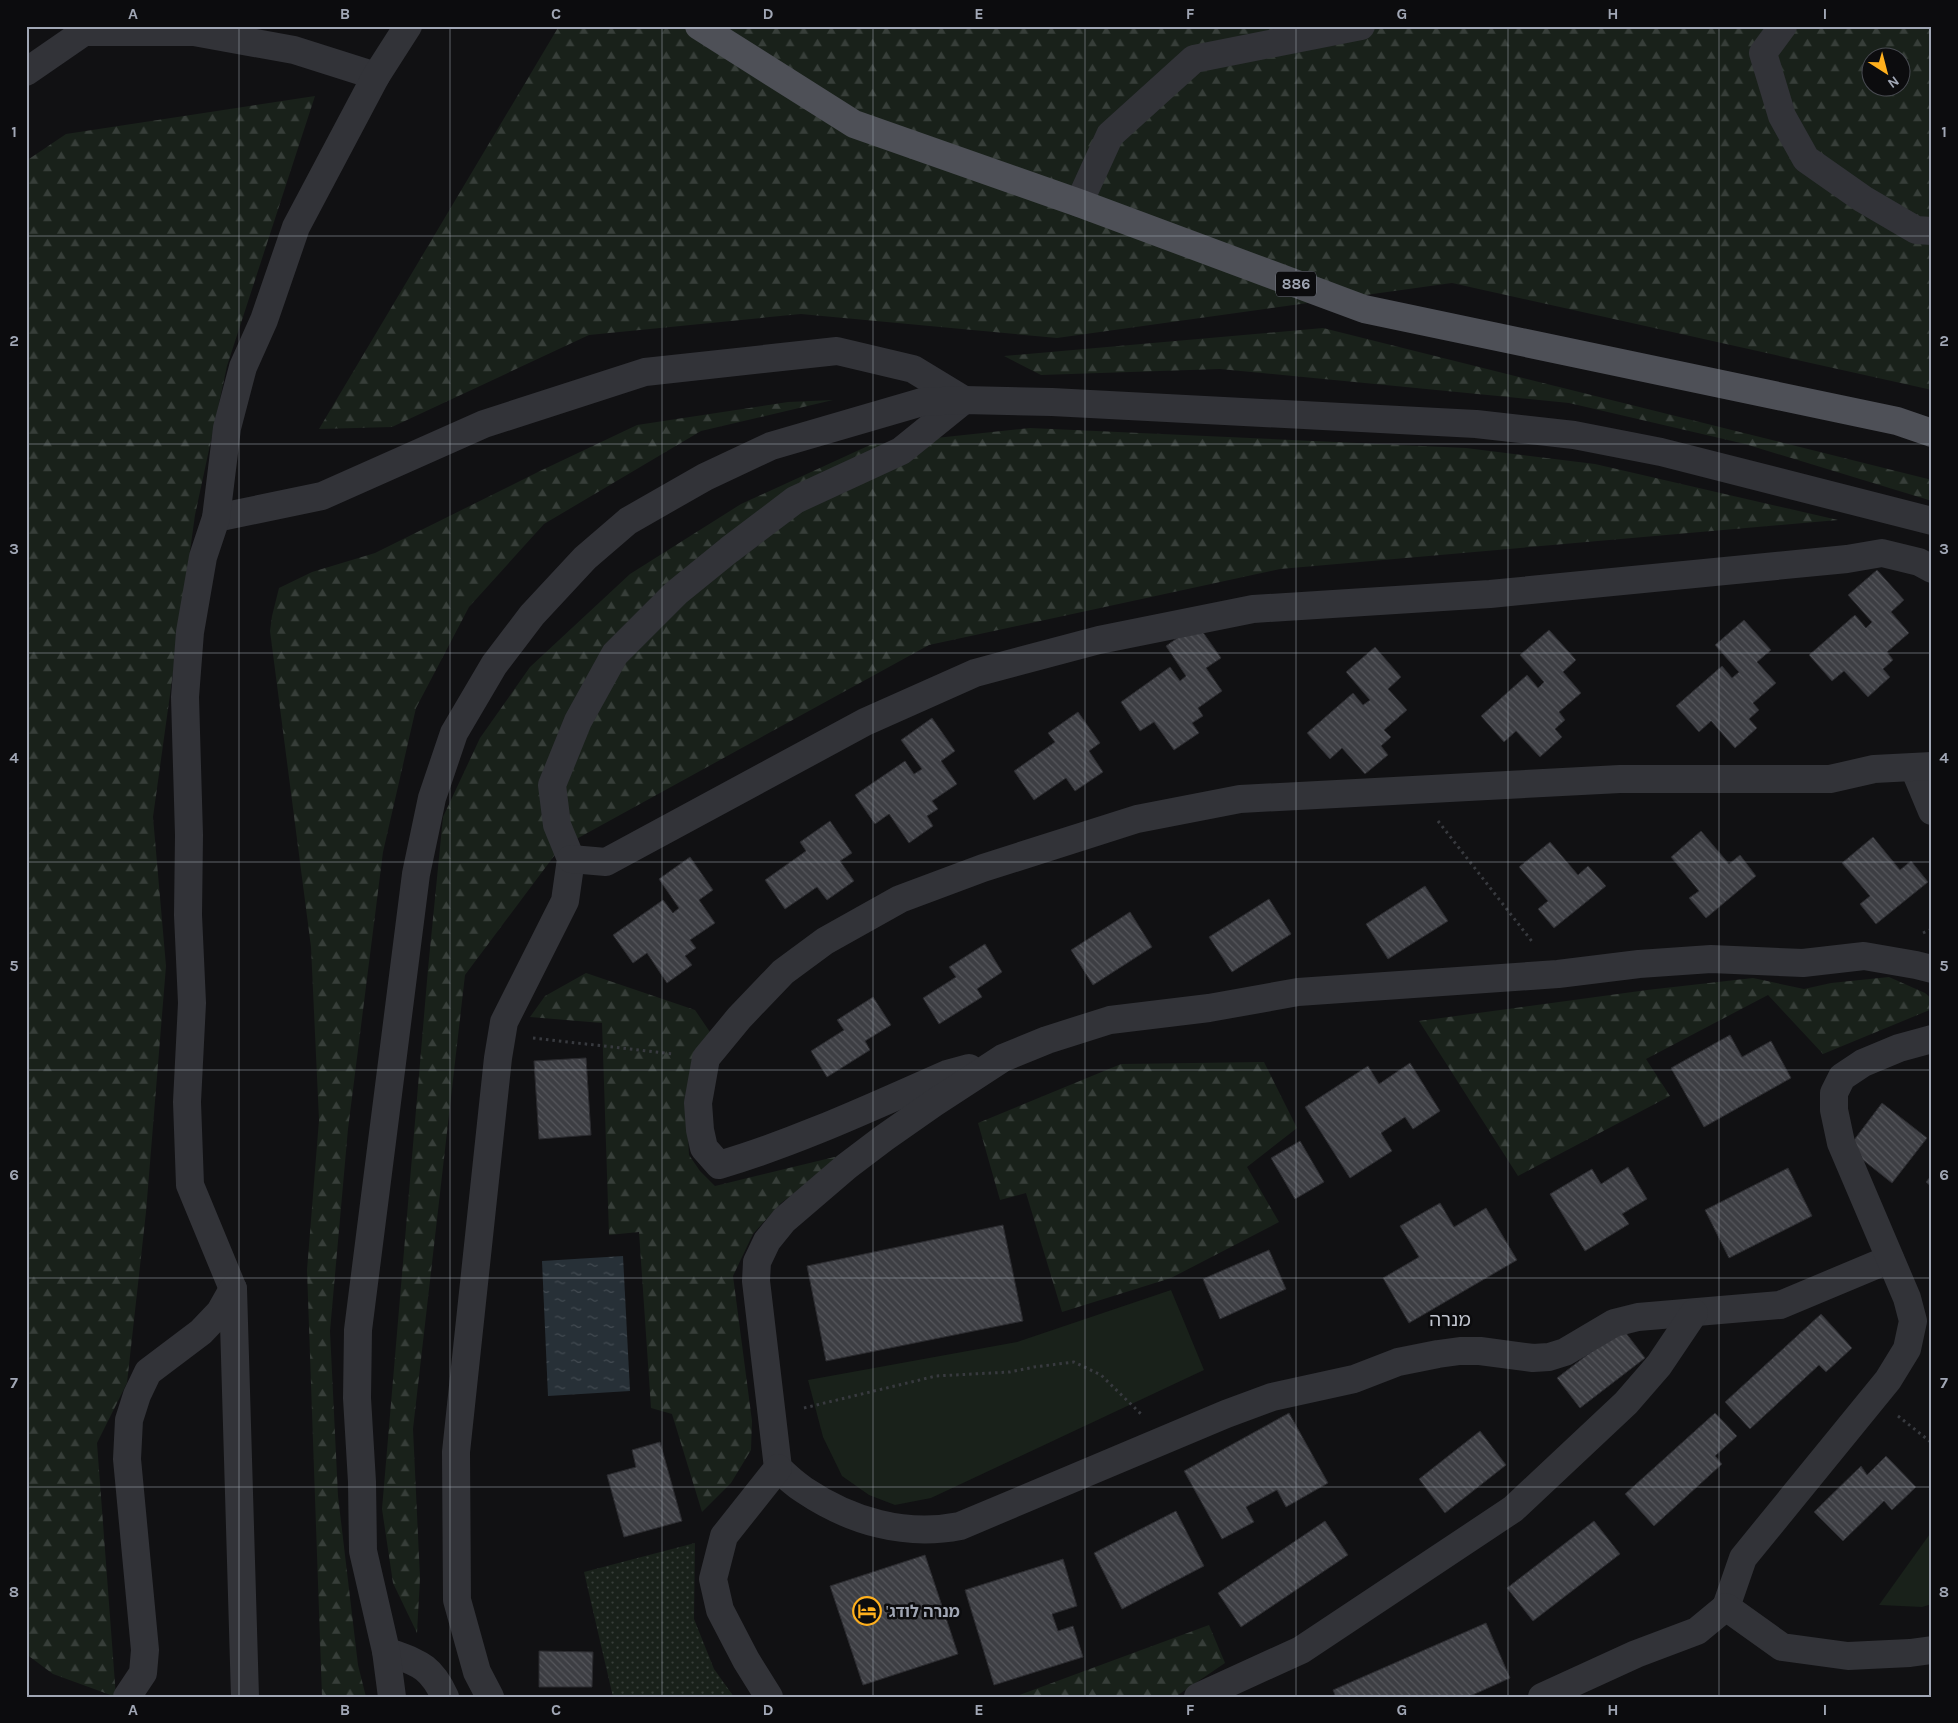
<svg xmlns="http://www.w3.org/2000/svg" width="1958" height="1723" font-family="Karla,'Noto Sans Hebrew',sans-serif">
<defs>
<pattern id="grass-dots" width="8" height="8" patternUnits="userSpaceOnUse" patternTransform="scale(1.25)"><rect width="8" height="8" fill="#19211a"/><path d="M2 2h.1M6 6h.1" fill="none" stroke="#373e39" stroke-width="1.8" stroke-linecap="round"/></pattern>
<pattern id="forest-firs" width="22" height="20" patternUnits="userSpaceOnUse" patternTransform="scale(1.25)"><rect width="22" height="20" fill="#19211a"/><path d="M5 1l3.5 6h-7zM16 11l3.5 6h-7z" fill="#373e39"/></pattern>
<pattern id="water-ripples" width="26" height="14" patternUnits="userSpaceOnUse" patternTransform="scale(1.25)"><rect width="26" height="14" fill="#273037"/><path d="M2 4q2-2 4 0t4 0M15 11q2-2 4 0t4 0" fill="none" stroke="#434b52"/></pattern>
<pattern id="building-back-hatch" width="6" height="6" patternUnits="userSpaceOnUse" patternTransform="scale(1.25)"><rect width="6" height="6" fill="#3d3e43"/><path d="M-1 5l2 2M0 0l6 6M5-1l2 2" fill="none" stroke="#56575c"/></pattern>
</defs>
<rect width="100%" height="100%" fill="#111113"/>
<polygon fill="url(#grass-dots)" points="695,1543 694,1619 714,1669 734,1697 613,1697 584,1572"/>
<g fill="url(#forest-firs)" fill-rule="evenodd">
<path d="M559,26H1932V390L1452,283L1057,338L801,314L589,335L392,427L319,429ZM1870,58H1900V88H1870Z"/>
<polygon points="315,96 227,366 195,515 153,817 166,966 146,1212 127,1383 97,1443 116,1697 53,1674 26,1654 26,161 66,134"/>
<polygon points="1323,328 1932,480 1932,501 1745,444 1569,403 1220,369 1041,375 1004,356"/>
<polygon points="833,400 701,431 544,524 469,607 416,708 383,852 348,1129 330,1331 338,1496 358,1665 366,1697 322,1697 307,1270 319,1120 311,947 270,631 272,616 279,588 312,572 375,553 540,471 637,425 788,402"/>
<polygon points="1030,428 1466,448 1595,464 1838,520 1280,569 929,645 560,848 465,975 413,1429 420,1578 417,1633 393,1583 382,1509 428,969 443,817 480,738 530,667 630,574 741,504 870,445"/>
<polygon points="586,973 695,1010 712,1035 687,1118 689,1155 700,1171 715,1186 851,1153 781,1203 753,1234 733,1276 752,1421 751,1450 731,1483 702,1512 672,1414 651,1408 639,1232 609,1235 602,1023 530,1017 545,996"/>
<polygon points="1889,977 1925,993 1932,999 1932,1009 1823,1054 1768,995 1646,1059 1670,1096 1518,1176 1419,1021 1647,990 1753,978 1804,989 1831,983"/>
<polygon points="1264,1062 1297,1128 1247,1167 1279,1222 1171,1278 1062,1312 1026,1193 1000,1200 978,1123 1121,1064"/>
<polygon points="1209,1625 1225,1663 1175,1697 1014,1697"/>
</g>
<g fill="#19211a">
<polygon points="1171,1290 1204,1370 931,1498 895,1505 869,1495 842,1476 823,1437 808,1380 1017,1342"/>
<polygon points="1932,1531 1932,1604 1922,1607 1879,1605"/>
</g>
<polygon fill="url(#water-ripples)" points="623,1256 630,1391 548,1396 542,1261"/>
<g fill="url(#building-back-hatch)" stroke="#2b2b2f">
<polygon points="1877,570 1904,600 1891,612 1909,633 1887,652 1893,660 1883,669 1890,677 1868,697 1844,671 1832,681 1809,655 1855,615 1866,628 1872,622 1848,595"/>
<polygon points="1744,620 1771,650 1757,662 1776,683 1753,703 1759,710 1749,719 1757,728 1735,748 1711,721 1699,732 1676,706 1722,666 1732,678 1739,672 1715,645"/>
<polygon points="1197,624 1221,658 1206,668 1222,691 1198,708 1203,716 1192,723 1199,733 1174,750 1154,722 1140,731 1121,702 1170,667 1180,681 1186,676 1166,646"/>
<polygon points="1549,630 1576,660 1563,672 1581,693 1559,712 1565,720 1555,729 1562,737 1540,757 1516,731 1504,742 1481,716 1527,675 1538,688 1544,682 1520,655"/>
<polygon points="1375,647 1401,677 1388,689 1407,710 1384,730 1391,737 1381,746 1388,755 1365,774 1342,748 1330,759 1307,733 1353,693 1363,705 1370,700 1346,672"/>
<polygon points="1078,712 1100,743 1089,751 1103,772 1075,791 1066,778 1034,800 1014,771 1055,742 1048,733"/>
<polygon points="932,718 955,751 941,761 957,784 932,801 938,809 927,816 933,826 909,843 889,814 875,824 855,795 905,761 914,774 922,769 901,740"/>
<polygon points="830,821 852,853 840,861 854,881 827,900 817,887 785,909 765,880 806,851 800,842"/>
<polygon points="1701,831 1729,864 1740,855 1756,876 1706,918 1689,898 1699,891 1671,857"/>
<polygon points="1873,837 1900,870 1911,861 1928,882 1876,924 1860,904 1870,896 1842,863"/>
<polygon points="1550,842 1578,875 1588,866 1606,886 1554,928 1538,909 1548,901 1519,867"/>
<polygon points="690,857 713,890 699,900 715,923 690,940 696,948 685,956 692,965 667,983 647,953 633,963 613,935 663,900 673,913 679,908 659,879"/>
<polygon points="1425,886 1448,921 1388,959 1366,924"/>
<polygon points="1269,899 1291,934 1232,972 1209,937"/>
<polygon points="1130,912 1152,947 1093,985 1071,950"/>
<polygon points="985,944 1002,972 977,989 982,997 939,1024 923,998 956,977 949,967"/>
<polygon points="873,997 891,1025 865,1041 870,1050 827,1077 811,1051 844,1030 837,1020"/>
<polygon points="1730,1035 1742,1057 1771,1041 1791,1078 1704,1127 1671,1068"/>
<polygon points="586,1058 591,1135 539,1139 534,1061"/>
<polygon points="1410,1063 1440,1111 1413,1129 1405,1117 1381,1133 1392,1151 1350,1178 1305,1107 1368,1066 1379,1084"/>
<polygon points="1882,1103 1927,1138 1892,1183 1848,1148"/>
<polygon points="1300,1141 1324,1182 1295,1199 1271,1158"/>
<polygon points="1628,1167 1647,1199 1622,1214 1629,1224 1585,1251 1550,1194 1592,1169 1601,1184"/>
<polygon points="1788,1168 1812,1216 1729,1258 1705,1210"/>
<polygon points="1932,1175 1932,1187 1926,1182"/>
<polygon points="1440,1203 1454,1227 1486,1208 1517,1260 1409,1323 1383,1278 1419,1257 1400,1226"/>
<polygon points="1003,1225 1023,1321 826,1361 807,1266"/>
<polygon points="1269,1250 1286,1289 1220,1319 1203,1279"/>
<polygon points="1821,1314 1852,1348 1826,1372 1819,1365 1750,1429 1725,1402"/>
<polygon points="1622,1328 1645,1358 1580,1408 1557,1378"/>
<polygon points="1289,1413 1328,1483 1286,1507 1277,1490 1246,1507 1254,1522 1222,1539 1184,1471"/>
<polygon points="1715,1413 1737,1436 1715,1456 1722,1464 1654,1526 1625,1494"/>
<polygon points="1480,1431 1506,1465 1445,1513 1419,1479"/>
<polygon points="660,1442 682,1521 624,1537 607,1475 636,1467 632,1450"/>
<polygon points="1886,1456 1916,1487 1892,1510 1884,1501 1843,1541 1814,1512 1861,1466 1867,1475"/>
<polygon points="1176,1511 1204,1566 1122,1609 1094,1553"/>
<polygon points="1325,1521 1348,1555 1241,1627 1218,1593"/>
<polygon points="1594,1521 1620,1554 1533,1621 1507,1588"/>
<polygon points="925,1555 958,1654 863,1685 830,1586"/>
<polygon points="1063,1559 1077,1606 1052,1614 1058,1631 1073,1626 1083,1657 994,1685 965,1590"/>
<polygon points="1486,1623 1510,1678 1468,1697 1336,1697 1333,1690"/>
<polygon points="539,1651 593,1652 592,1687 539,1687"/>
</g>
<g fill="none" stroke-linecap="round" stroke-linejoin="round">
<g stroke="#383a3f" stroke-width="3" stroke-dasharray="2.5 4" stroke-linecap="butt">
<polyline points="1438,821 1534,944"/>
<polyline points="1923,933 1932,929"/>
<polyline points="533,1038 674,1054"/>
<polyline points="804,1408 936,1376 1010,1372 1034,1367 1074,1362 1101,1375 1141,1414"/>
<polyline points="1898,1416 1932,1443"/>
</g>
<g stroke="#323338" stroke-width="28">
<polyline points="1783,26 1763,53 1782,116 1806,159 1863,199 1916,230 1932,231"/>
<polyline points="26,72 84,32 194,32 294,50 376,76"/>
<polyline points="1079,203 1110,135 1194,59 1361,26"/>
<polyline points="216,518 322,496 484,424 645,372 837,351 913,369 964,400 901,451 795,500 729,550 676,593 615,654 578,721 552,785 557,825 571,859 565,901 504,1022 498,1058 456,1452 457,1600 477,1672 490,1697"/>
<polyline points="1914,768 1932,811"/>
<polyline points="571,859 606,862 865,722 975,673 1099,640 1253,609 1490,594 1847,559 1882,553 1919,562 1932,569"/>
<path d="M969,1068L947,1074C872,1107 797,1142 719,1165L704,1148L700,1130L698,1103L706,1058L739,1018L783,972L825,941L900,899L983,868L1137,819L1240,799L1620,779H1830L1874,769L1932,766"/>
<path d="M1890,1259L1780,1305L1638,1317L1614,1323L1565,1352L1549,1357L1533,1358L1480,1351H1460L1438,1354L1398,1362L1354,1379L1272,1397L1226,1414L960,1526C905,1537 850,1521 804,1490C795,1484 786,1476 778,1468L756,1281L757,1262L767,1241L784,1220L847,1166L884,1138L934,1103L1003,1058L1047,1040L1110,1020L1209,1008L1298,992L1558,974L1639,964L1711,959L1803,963L1864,956L1916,965L1932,969"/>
<polyline points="233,1289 190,1185 187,1102 192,1003 188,915 189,835 185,697 190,632 203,557 216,518 227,428 243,367 264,320 296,227 376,76 408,26"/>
<polyline points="1726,1607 1743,1558 1888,1380 1907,1349 1913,1321 1907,1298 1841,1143 1834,1110 1834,1093 1842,1077 1863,1063 1899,1048 1932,1039"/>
<path d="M386,1651C417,1663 430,1664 445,1697"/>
<polyline points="127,1697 143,1673 145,1650 127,1459 129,1420 137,1395 148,1372 201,1332 220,1312 233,1289 245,1697"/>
<polyline points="392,1697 386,1651 363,1551 362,1482 357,1398 358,1330 416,874 432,798 454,733 494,665 532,615 585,558 628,521 705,477 771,446 922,402 964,400 1052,402 1476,424 1574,435 1661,452 1932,521"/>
<polyline points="769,1697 746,1660 720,1610 713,1579 724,1536 778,1468"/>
<polyline points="1198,1697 1301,1650 1513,1509 1626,1403 1659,1365 1694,1313"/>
<polyline points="1542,1697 1636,1654 1697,1631 1726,1607 1782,1647 1848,1656 1910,1653 1932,1650"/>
</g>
<polyline stroke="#4e5057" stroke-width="28" points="699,26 854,124 1079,203 1364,309 1897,421 1932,433"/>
</g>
<path fill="none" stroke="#a1a7b5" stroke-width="1" stroke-opacity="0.55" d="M239,26V1697M450,26V1697M662,26V1697M873,26V1697M1085,26V1697M1296,26V1697M1508,26V1697M1719,26V1697M26,236H1932M26,444H1932M26,653H1932M26,862H1932M26,1070H1932M26,1278H1932M26,1487H1932"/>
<defs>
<symbol id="hotel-ring" viewBox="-11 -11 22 22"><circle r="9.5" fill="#0c0c0e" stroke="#ffb01d" stroke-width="1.5"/><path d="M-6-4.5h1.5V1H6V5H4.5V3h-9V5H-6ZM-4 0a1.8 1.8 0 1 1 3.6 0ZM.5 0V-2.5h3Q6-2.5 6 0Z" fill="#ffb01d"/></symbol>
</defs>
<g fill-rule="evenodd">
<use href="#hotel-ring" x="851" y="1595" width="32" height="32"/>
</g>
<g text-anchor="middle" stroke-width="5" stroke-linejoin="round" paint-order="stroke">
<rect fill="#0c0c0e" stroke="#747883" stroke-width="1" x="1276" y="271.5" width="40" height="25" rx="4"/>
<g font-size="15" font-weight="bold" fill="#a1a7b5">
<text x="1296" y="289">886</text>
</g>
<g font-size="16" font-weight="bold" fill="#a1a7b5" stroke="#0c0c0e" text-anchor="start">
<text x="886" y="1617">'מנרה לודג</text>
</g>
<g font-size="19" fill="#c2c6d0" stroke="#0c0c0e">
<text x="1450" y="1326">מנרה</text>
</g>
</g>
<rect width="1958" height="1723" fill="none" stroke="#0c0c0e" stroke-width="55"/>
<g transform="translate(1886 72) rotate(144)"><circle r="24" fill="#0c0c0e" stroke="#484a51"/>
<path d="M0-4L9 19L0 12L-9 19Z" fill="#ffb01d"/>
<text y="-8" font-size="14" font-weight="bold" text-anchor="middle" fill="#a1a7b5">N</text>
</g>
<rect x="28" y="28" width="1902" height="1668" fill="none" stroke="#a1a7b5" stroke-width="2"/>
<g font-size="16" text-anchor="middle" font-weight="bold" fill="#a1a7b5">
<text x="133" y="19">A</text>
<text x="345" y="19">B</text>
<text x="556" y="19">C</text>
<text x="768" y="19">D</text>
<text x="979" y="19">E</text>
<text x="1190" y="19">F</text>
<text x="1402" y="19">G</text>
<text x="1613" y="19">H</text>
<text x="1825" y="19">I</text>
<text x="14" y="137">1</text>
<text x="1944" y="137">1</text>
<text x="14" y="346">2</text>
<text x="1944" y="346">2</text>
<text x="14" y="554">3</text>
<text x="1944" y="554">3</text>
<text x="14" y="763">4</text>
<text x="1944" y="763">4</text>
<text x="14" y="971">5</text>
<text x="1944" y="971">5</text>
<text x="14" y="1180">6</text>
<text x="1944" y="1180">6</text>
<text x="14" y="1388">7</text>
<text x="1944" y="1388">7</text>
<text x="14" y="1597">8</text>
<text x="1944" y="1597">8</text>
<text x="133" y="1715">A</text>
<text x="345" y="1715">B</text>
<text x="556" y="1715">C</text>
<text x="768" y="1715">D</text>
<text x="979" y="1715">E</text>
<text x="1190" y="1715">F</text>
<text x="1402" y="1715">G</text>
<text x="1613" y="1715">H</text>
<text x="1825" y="1715">I</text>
</g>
</svg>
